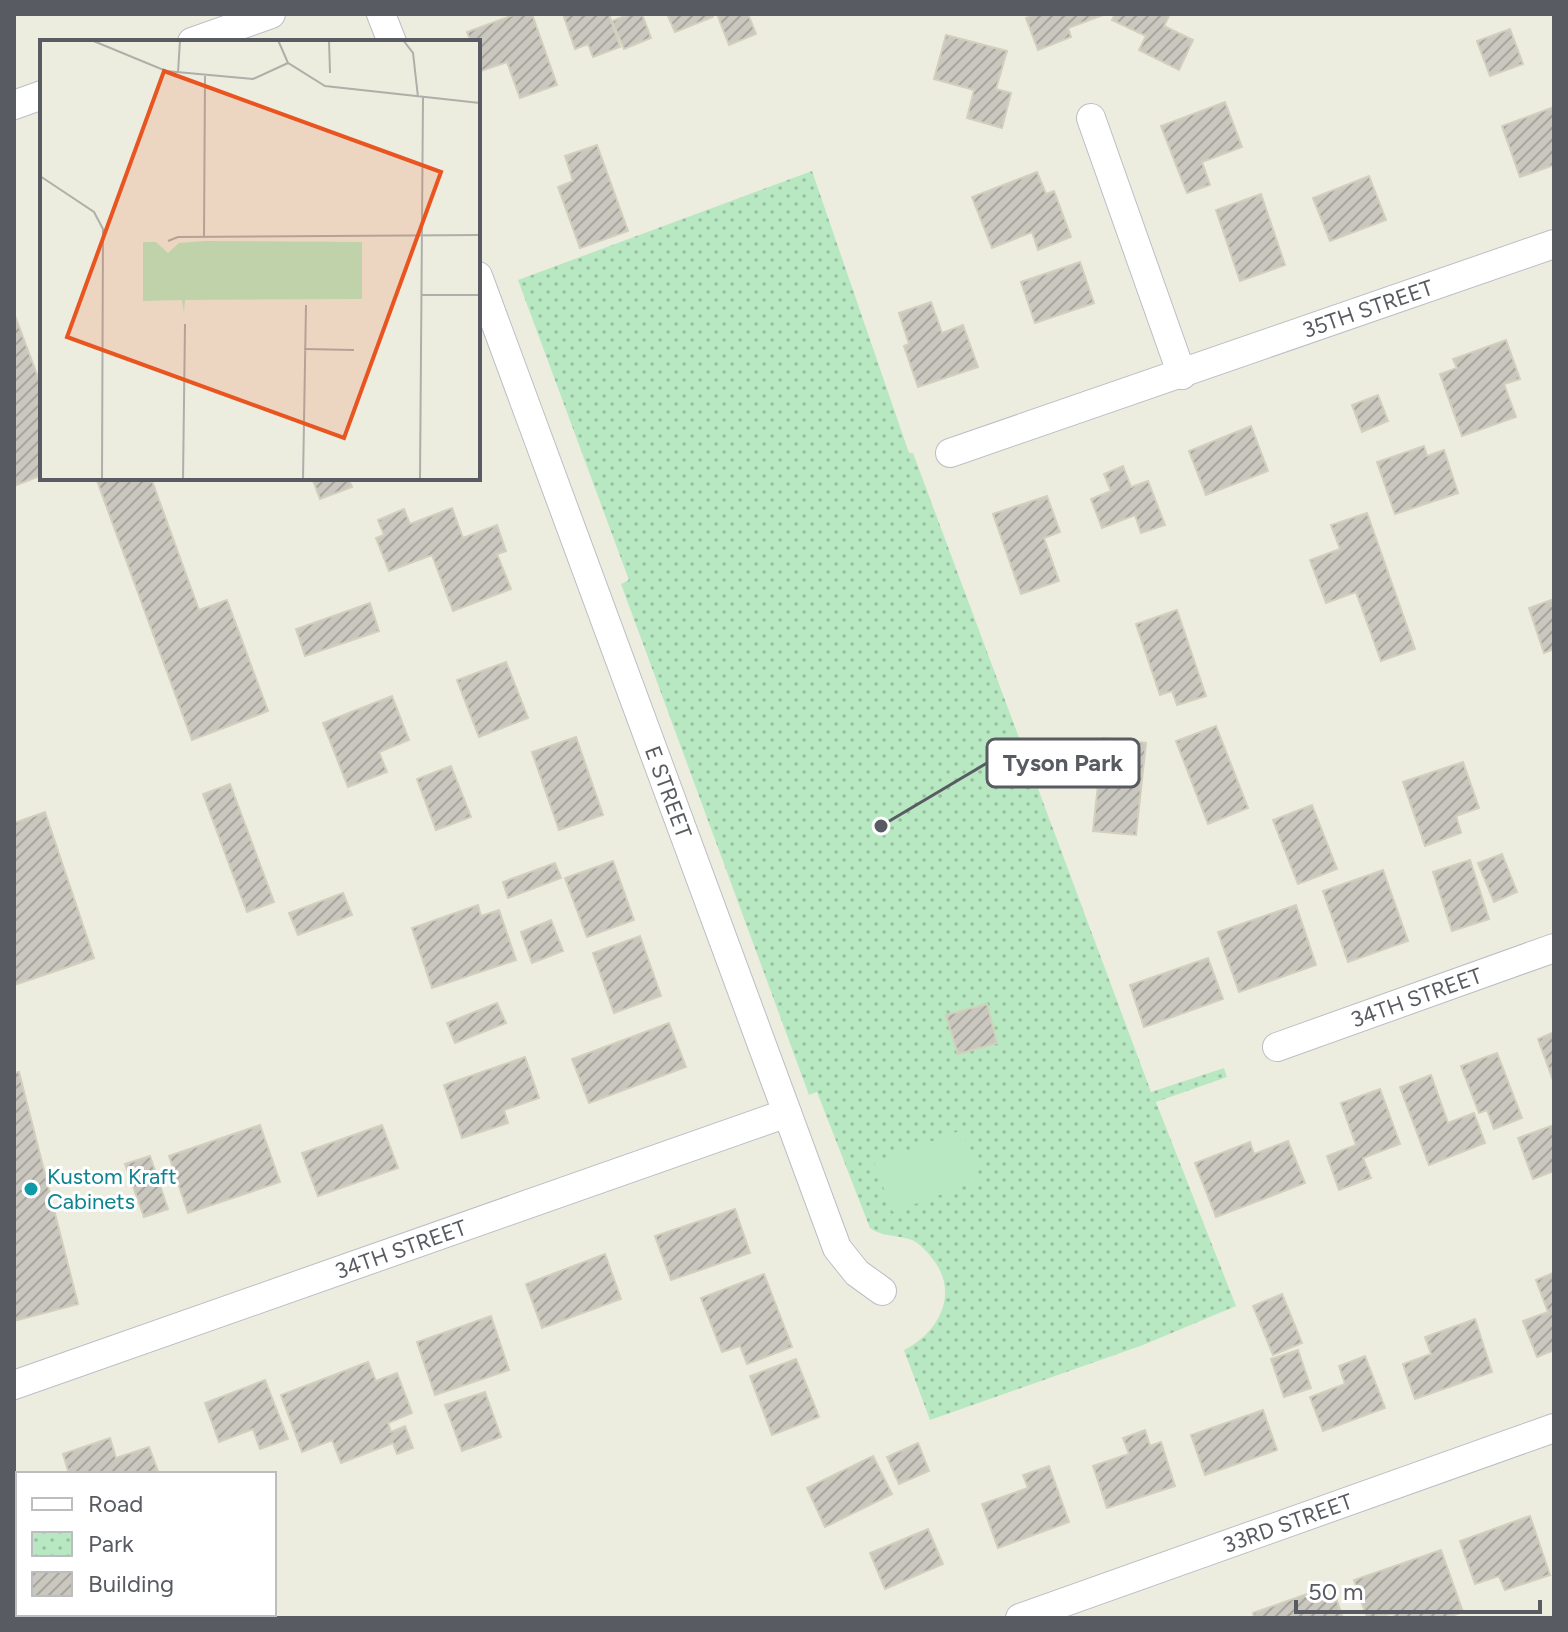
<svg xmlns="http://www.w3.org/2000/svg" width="1568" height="1632" font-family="Figtree,sans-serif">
<defs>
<pattern id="park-dots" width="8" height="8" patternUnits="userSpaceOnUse" patternTransform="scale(2)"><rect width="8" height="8" fill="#b8e8c1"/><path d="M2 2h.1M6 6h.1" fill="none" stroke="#98bfa0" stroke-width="1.8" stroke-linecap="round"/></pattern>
<pattern id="building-hatch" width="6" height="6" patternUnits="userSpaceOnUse" patternTransform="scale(2)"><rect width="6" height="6" fill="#cac8be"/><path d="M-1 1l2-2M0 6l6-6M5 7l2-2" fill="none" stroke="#a7a59e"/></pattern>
</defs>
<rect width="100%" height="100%" fill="#ededdf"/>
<path fill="url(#park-dots)" d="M812,171L909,453H913L1151,1092L1224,1068L1227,1077L1156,1102L1236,1306L1143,1345L930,1420L904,1350C937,1334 959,1296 935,1262C929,1254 922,1245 912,1240C899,1235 882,1237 870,1228L817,1092L809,1095L621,584L629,580L518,280Z"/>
<polygon fill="#b8e8c1" points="962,1130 981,1180 893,1212 874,1163"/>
<g fill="url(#building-hatch)" stroke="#d2cfbd" stroke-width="2">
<polygon points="516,14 532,14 557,85 520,98 507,62 481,71 478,42 471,42 467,32"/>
<polygon points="563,14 609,14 620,47 593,57 588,44 575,49"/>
<polygon points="630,14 642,14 651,38 624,49 612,21"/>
<polygon points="667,14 712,14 713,17 675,32"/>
<polygon points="717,14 748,14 756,34 729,45"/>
<polygon points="1035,14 1103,14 1103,15 1068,28 1071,37 1038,50 1026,18"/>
<polygon points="1115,14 1170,14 1164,26 1193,40 1179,70 1139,50 1146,36 1112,20"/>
<polygon points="1510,29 1523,64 1490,76 1477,41"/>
<polygon points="946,35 1007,51 996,89 1011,93 1002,128 967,118 974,90 934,79"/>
<polygon points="1225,102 1242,147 1202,162 1210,185 1187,193 1161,126"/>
<polygon points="1554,107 1554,165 1520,177 1502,126"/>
<polygon points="597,145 628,231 580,248 558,187 573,181 565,156"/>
<polygon points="1037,172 1046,194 1054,191 1071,237 1038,250 1032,232 992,248 972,197"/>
<polygon points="1369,176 1386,220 1330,241 1313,198"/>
<polygon points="1261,194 1285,265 1240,281 1216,210"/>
<polygon points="1080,262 1094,303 1035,323 1021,282"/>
<polygon points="931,302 942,333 963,325 978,367 918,387 904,346 909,344 899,313"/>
<polygon points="14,313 42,388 42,475 14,486"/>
<polygon points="1506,340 1520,379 1504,384 1516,417 1462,436 1440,374 1457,368 1453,359"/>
<polygon points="1378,395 1388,421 1362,432 1352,405"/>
<polygon points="1251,426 1268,471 1206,495 1189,451"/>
<polygon points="1424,446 1427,456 1444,450 1458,493 1395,514 1377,462"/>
<polygon points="1123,466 1131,487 1148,481 1165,525 1141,533 1135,515 1102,528 1091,499 1111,491 1104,474"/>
<polygon points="96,478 151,478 199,610 227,600 268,711 192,740"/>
<polygon points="312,478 348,478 352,487 320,499"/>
<polygon points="1047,496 1060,532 1044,538 1059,581 1021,594 993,514"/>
<polygon points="452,508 463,538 497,525 506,551 497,554 511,589 453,611 432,555 389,571 376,538 384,535 378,520 404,509 410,524"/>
<polygon points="1367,513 1415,649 1381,661 1356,592 1326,603 1310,560 1340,549 1331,525"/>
<polygon points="1554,599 1554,649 1544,653 1529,608"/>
<polygon points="370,603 379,631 305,656 296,629"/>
<polygon points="1177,610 1206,696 1177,705 1172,691 1160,695 1136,624"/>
<polygon points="506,662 528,718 479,737 457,680"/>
<polygon points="392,696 409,740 379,752 387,772 348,787 323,723"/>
<polygon points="1216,726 1248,808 1208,824 1176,741"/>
<polygon points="576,737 603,815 559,830 532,752"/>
<polygon points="1103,738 1146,743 1136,835 1093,831"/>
<polygon points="1463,762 1479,808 1456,816 1461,833 1425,846 1403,782"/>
<polygon points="451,766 471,817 436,830 417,779"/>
<polygon points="230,784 274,902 247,912 203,794"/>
<polygon points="1312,805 1337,869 1298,884 1273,820"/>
<polygon points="45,812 94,958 14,985 14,823"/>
<polygon points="1502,854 1517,892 1494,902 1478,863"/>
<polygon points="1470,860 1489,919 1452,931 1433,872"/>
<polygon points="613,861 634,920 587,937 565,878"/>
<polygon points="555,863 561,878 508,898 503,882"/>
<polygon points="1383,870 1408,941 1348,962 1323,891"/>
<polygon points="343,893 352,915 298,935 289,913"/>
<polygon points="478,905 481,916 499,910 516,960 432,988 412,928"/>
<polygon points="1296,905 1316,965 1239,992 1218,932"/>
<polygon points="551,920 563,951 532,963 521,932"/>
<polygon points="640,936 661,996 614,1013 593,953"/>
<polygon points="1208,958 1223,999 1144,1027 1130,985"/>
<polygon points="497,1003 506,1023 455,1043 447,1023"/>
<polygon points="987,1004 997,1043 958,1054 946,1015"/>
<polygon points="669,1023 686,1067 589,1103 572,1059"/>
<polygon points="1554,1032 1554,1083 1538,1039"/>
<polygon points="1497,1053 1522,1118 1494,1129 1487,1110 1479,1113 1461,1066"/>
<polygon points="525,1057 539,1098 504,1110 508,1123 462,1138 444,1085"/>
<polygon points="19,1072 78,1304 14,1321 14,1073"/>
<polygon points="1431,1075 1448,1123 1474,1113 1485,1143 1429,1165 1400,1087"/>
<polygon points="1380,1089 1400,1144 1363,1158 1371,1178 1339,1190 1327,1156 1356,1145 1341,1103"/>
<polygon points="260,1125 280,1182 188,1213 169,1156"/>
<polygon points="382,1125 398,1168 318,1196 302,1153"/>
<polygon points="1554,1125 1554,1171 1533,1179 1518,1138"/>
<polygon points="1288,1141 1305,1183 1216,1217 1195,1163 1250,1142 1254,1154"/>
<polygon points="150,1156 168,1209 144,1217 125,1164"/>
<polygon points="735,1209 750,1253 671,1280 655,1236"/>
<polygon points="605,1254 621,1299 542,1328 526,1284"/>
<polygon points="1553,1273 1554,1350 1537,1357 1523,1321 1548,1312 1536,1280"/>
<polygon points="764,1274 792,1347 747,1364 740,1346 722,1352 701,1298"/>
<polygon points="1282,1294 1302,1343 1273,1355 1253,1306"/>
<polygon points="491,1316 509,1370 435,1395 417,1342"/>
<polygon points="1475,1319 1492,1372 1415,1399 1403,1364 1431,1354 1425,1337"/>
<polygon points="1298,1350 1311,1388 1284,1397 1271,1359"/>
<polygon points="1365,1356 1385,1408 1323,1431 1310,1397 1345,1384 1339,1366"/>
<polygon points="796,1359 819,1417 772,1435 750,1376"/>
<polygon points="368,1362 376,1381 397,1373 412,1413 388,1423 391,1432 405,1426 413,1448 397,1454 393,1443 341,1463 332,1440 302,1452 281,1395"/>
<polygon points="265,1380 288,1439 260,1449 253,1429 219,1442 205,1403"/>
<polygon points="485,1392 501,1437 462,1451 445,1405"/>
<polygon points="1263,1410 1277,1450 1205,1475 1191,1435"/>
<polygon points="1145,1430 1150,1446 1161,1442 1175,1486 1107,1508 1093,1466 1129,1454 1123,1438"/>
<polygon points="110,1438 116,1458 149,1447 159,1474 69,1474 63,1454"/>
<polygon points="918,1443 929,1471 899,1484 887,1457"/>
<polygon points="873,1456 892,1494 825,1527 807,1488"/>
<polygon points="1049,1466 1069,1522 998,1548 982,1504 1028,1488 1023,1475"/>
<polygon points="1530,1516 1550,1575 1505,1590 1499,1576 1475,1584 1460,1541"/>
<polygon points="928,1529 943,1564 885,1589 870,1553"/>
<polygon points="1441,1550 1463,1612 1446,1618 1395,1618 1393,1614 1367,1618 1354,1580"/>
<polygon points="1310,1593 1314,1602 1335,1595 1343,1618 1254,1618 1253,1613"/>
<polygon points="142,1614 213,1614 214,1618 130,1618"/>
</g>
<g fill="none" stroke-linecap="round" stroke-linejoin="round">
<defs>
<g id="street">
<polyline points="381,14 392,42"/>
<polyline points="192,42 271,14"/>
<polyline points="14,105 42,95"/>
<polyline points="1091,118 1182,375"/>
<path id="s1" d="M478,276L837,1248L857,1273L882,1291"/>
<path id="s2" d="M950,453L1554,244"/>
<path id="s3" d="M1277,1047L1554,948"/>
<path id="s4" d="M14,1385L787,1113"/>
<path id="s5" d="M1020,1618L1554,1428"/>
</g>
</defs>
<use href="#street" stroke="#bcbec5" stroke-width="30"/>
<use href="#street" stroke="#fff" stroke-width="28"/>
</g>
<circle fill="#0f9aa8" stroke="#fff" stroke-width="3" cx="31" cy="1189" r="8"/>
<g text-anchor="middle" stroke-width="6" stroke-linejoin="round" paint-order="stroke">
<g font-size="22" fill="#585b62" stroke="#fff">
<text dy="8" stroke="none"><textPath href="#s2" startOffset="442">35TH STREET</textPath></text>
<text dy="8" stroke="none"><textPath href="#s1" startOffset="550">E STREET</textPath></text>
<text dy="8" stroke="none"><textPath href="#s3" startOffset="148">34TH STREET</textPath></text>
<text dy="8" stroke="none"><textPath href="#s4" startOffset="410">34TH STREET</textPath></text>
<text dy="8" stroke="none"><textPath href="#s5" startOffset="284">33RD STREET</textPath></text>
</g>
<g font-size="22" fill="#0d838f" stroke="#fff" text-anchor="start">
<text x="47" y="1184">Kustom Kraft<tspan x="47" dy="25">Cabinets</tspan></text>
</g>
</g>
<g transform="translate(40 40)">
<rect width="440" height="440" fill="#ededdf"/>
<path d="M165,201L322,202V259L145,260L144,273L142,260L103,261V202H116L128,213L139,203Z" fill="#b8e8c1"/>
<path fill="none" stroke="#adafa9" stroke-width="2" d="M51,0L126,31L213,39L248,23L285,46L440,63M238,0L248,23M289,0L290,33M363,0L373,13L378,57M138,33L140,0M0,136L54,172L63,189L62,440M164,196L165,36M128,201L138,197L440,195M382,255H440M264,309L314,310M143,440L145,284M263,440L266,265M380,440L383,57"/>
<path fill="#e85521" fill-opacity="0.15" stroke="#e85521" stroke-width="4" d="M124,31L401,132L304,398L27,297Z"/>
<rect width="440" height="440" fill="none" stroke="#585b62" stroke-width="4"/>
</g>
<path fill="none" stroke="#585b62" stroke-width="3" d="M881 826L987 763"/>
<circle fill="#585b62" stroke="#fff" stroke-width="3" cx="881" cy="826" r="8"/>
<rect fill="#fff" stroke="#585b62" stroke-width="3" x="987" y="739" width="152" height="48" rx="8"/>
<g font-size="24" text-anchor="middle" font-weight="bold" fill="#585b62">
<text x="1063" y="771">Tyson Park</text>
</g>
<rect width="1568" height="1632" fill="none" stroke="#585b62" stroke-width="32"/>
<rect x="16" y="1472" width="260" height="144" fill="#ffffff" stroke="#bcbdc0" stroke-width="2"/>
<rect x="32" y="1498" width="40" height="12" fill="#ffffff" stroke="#bcbdc0" stroke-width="2"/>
<text x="88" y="1512" font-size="24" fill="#585b62">Road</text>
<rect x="32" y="1532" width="40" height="24" fill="url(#park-dots)" stroke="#bcbdc0" stroke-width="2"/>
<text x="88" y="1552" font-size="24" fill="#585b62">Park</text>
<rect x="32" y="1572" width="40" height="24" fill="url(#building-hatch)" stroke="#bcbdc0" stroke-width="2"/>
<text x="88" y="1592" font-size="24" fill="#585b62">Building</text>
<path d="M1296 1600v12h244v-12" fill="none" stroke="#585b62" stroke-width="4"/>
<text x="1308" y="1600" font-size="24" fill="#585b62" stroke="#ffffff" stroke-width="6" paint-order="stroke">50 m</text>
</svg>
